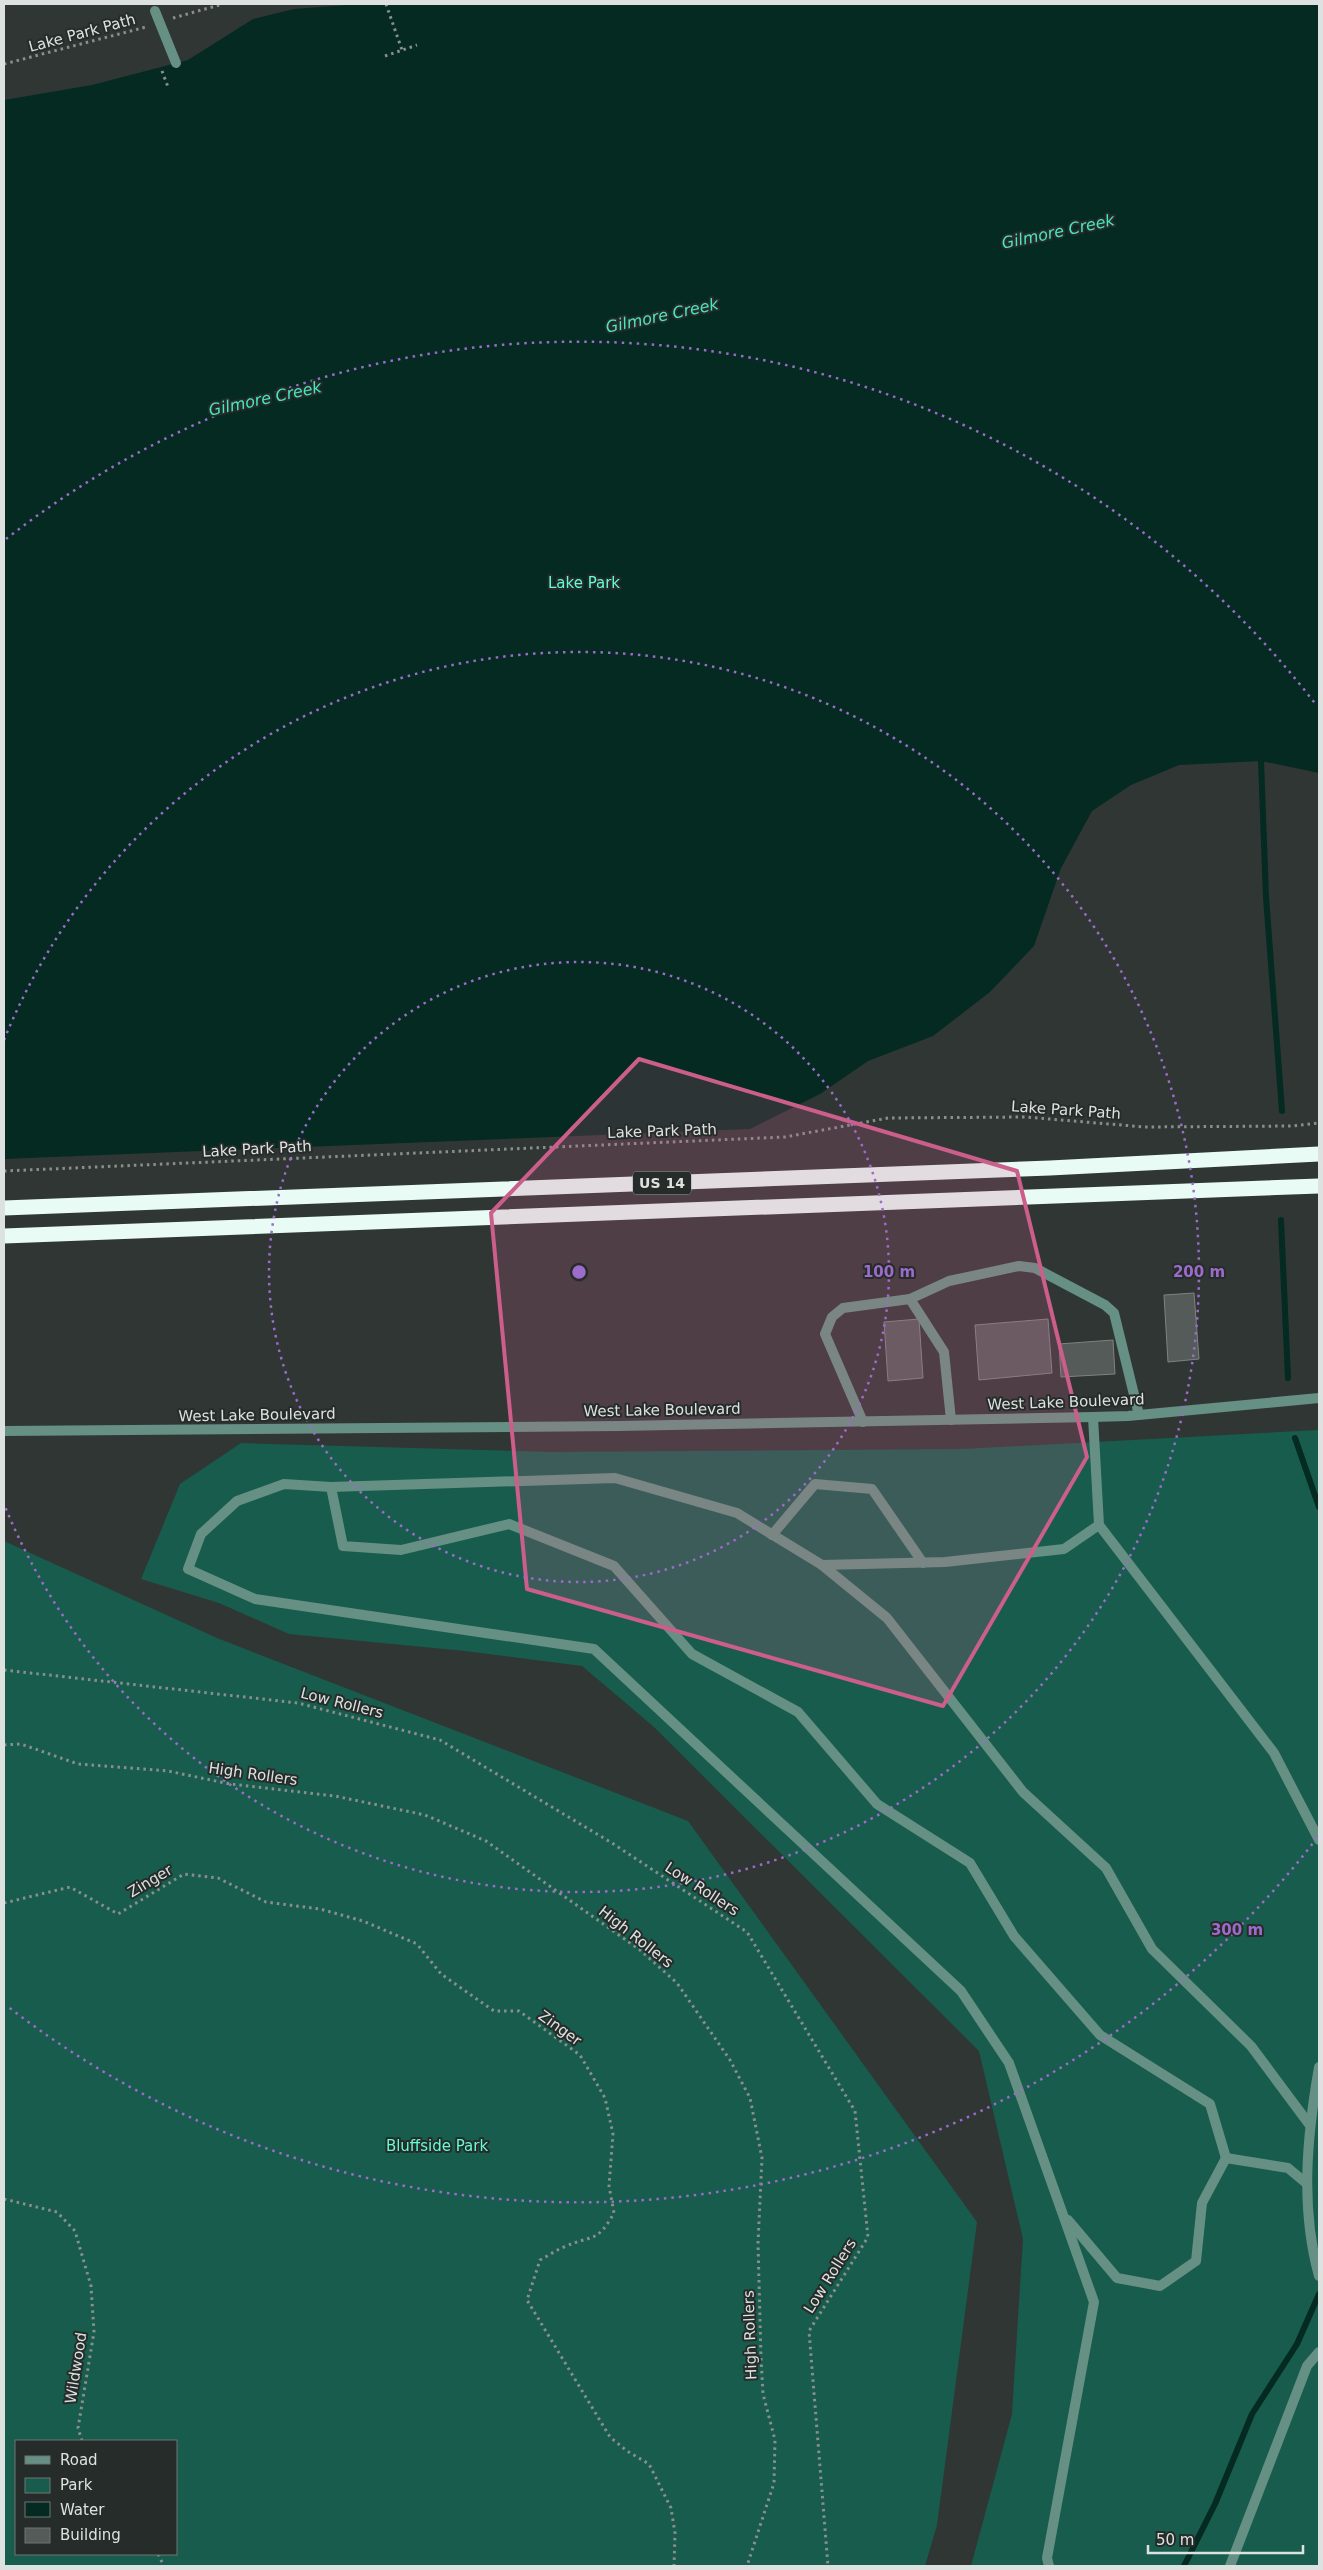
<svg xmlns="http://www.w3.org/2000/svg" width="1323" height="2570" font-family="'DejaVu Sans',sans-serif">
<rect width="100%" height="100%" fill="#303634"/>
<g fill="#175c4c" fill-rule="evenodd">
<polygon points="1319,1430 1319,2566 971,2566 1012,2414 1023,2239 979,2051 654,1727 582,1666 465,1651 289,1634 219,1603 141,1579 180,1484 241,1443 549,1452 962,1449"/>
<path d="M4,1541L217,1638L688,1821L977,2222L937,2525L925,2566H4ZM16,2441H176V2554H16Z"/>
</g>
<polygon fill="#042a21" points="362,4 1319,4 1319,773 1261,761 1179,765 1131,785 1092,811 1061,868 1034,946 990,992 933,1036 868,1061 820,1094 750,1129 4,1159 4,100 92,85 188,60 253,19 294,9"/>
<g fill="none" stroke-linecap="round" stroke-linejoin="round">
<g stroke="#042a21" stroke-width="6">
<polyline points="1261,761 1266,897 1282,1111"/>
<polyline points="1281,1220 1288,1378"/>
<polyline points="1295,1438 1319,1507"/>
<polyline points="1184,2566 1215,2504 1252,2414 1297,2344 1319,2294"/>
</g>
</g>
<g fill="#545b59" stroke="#7c8381">
<polygon points="1194,1293 1199,1359 1168,1362 1164,1295"/>
<polygon points="919,1319 923,1378 888,1381 884,1322"/>
<polygon points="1048,1319 1052,1373 979,1380 975,1325"/>
<polygon points="1113,1340 1115,1374 1061,1377 1059,1344"/>
</g>
<g fill="none" stroke-linecap="round" stroke-linejoin="round">
<g stroke="#8a8f8d" stroke-width="3" stroke-dasharray="2.5 4" stroke-linecap="butt">
<polyline points="386,4 402,50"/>
<polyline points="173,18 223,4"/>
<polyline points="385,56 417,45"/>
<polyline points="4,64 146,27"/>
<polyline points="162,71 168,87"/>
<polyline points="4,1171 785,1137 888,1118 1025,1117 1145,1127 1292,1126 1319,1123"/>
<polyline points="4,1670 298,1703 440,1740 612,1843 747,1932 855,2111 868,2237 809,2331 828,2566"/>
<polyline points="4,1745 21,1744 78,1764 168,1771 230,1784 335,1796 425,1815 486,1841 640,1950 677,1983 730,2060 750,2098 762,2158 758,2243 761,2358 763,2394 775,2440 774,2483 747,2566"/>
<path d="M4,1903L70,1887L118,1914L184,1874L218,1878L266,1902L320,1909L363,1921L417,1944L441,1974L494,2011H519L580,2055L605,2098L613,2134L609,2186L614,2213C596,2245 592,2234 564,2247C556,2250 548,2256 540,2260L527,2300L610,2437L627,2451L649,2464L671,2508L675,2533L674,2566"/>
<polyline points="4,2199 57,2212 75,2231 91,2286 94,2332 78,2428 82,2441"/>
<polyline points="158,2554 164,2566"/>
</g>
<g stroke="#659083" stroke-width="10">
<polyline points="155,11 176,63"/>
<polyline points="910,1299 944,1352 951,1420"/>
<polyline points="1093,1417 1099,1525 1274,1753 1319,1840"/>
<polyline points="863,1422 825,1334 832,1317 843,1308 910,1299 949,1281 1019,1266 1035,1268 1105,1305 1114,1313 1139,1415"/>
<polyline points="331,1487 343,1546 401,1550 509,1524 614,1566 692,1654 798,1712 877,1804 970,1863 1014,1936 1100,2035 1210,2104 1226,2158"/>
<polyline points="772,1535 815,1484 872,1489 923,1563"/>
<polyline points="822,1565 887,1618 1023,1792 1106,1868 1152,1949 1251,2046 1309,2124"/>
<path d="M1319,2067C1307,2136 1300,2207 1319,2276"/>
<polyline points="1068,2220 1117,2278 1160,2286 1196,2261 1202,2203 1226,2158 1288,2168 1306,2183"/>
<polyline points="1049,2566 1047,2558 1094,2302 1009,2063 961,1991 594,1649 255,1599 188,1569 201,1534 237,1501 284,1484 331,1487 615,1478 737,1513 822,1565 945,1562 1064,1549 1099,1525"/>
<polyline points="1230,2566 1307,2366 1319,2352"/>
</g>
<polyline stroke="#659083" stroke-width="10" points="4,1431 619,1426 1093,1417 1128,1416 1319,1398"/>
<g stroke="#e8fcf5" stroke-width="15">
<polyline points="4,1208 1050,1168 1319,1154"/>
<polyline points="4,1236 1319,1186"/>
</g>
</g>
<path fill="#cb5e8a" fill-opacity="0.2" stroke="#cb5e8a" stroke-width="4" stroke-linejoin="round" d="M639,1059L1017,1171L1087,1457L943,1706L527,1589L491,1213Z"/>
<g fill="none" stroke="#9d6bcb" stroke-width="2.5" stroke-dasharray="2.5 5">
<circle cx="579" cy="1272" r="310"/>
<path d="M4 1040A620 620 0 1 1 4 1504"/>
<path d="M1317 1838A930 930 0 0 1 6 2005M6 539A930 930 0 0 1 1317 706"/>
</g>
<g text-anchor="middle" stroke-width="4" stroke-linejoin="round" paint-order="stroke">
<rect fill="#262c2a" stroke="#a6aba9" stroke-width="1" x="633" y="1171.5" width="58" height="23" rx="4"/>
<g font-size="14" font-weight="bold" fill="#dde1e0">
<text x="662" y="1188">US 14</text>
</g>
<g font-size="15" fill="#dde1e0" stroke="#262c2a">
<text transform="translate(82 33) rotate(-15)" y="5">Lake Park Path</text>
<text transform="translate(1066 1110) rotate(4)" y="5">Lake Park Path</text>
<text transform="translate(662 1131) rotate(-2)" y="5">Lake Park Path</text>
<text transform="translate(257 1149) rotate(-3)" y="5">Lake Park Path</text>
<text transform="translate(1066 1402) rotate(-2)" y="5">West Lake Boulevard</text>
<text transform="translate(662 1410) rotate(-1)" y="5">West Lake Boulevard</text>
<text transform="translate(257 1415) rotate(-1)" y="5">West Lake Boulevard</text>
<text transform="translate(342 1703) rotate(14)" y="5">Low Rollers</text>
<text transform="translate(253 1774) rotate(8)" y="5">High Rollers</text>
<text transform="translate(150 1881) rotate(-31)" y="5">Zinger</text>
<text transform="translate(702 1889) rotate(33)" y="5">Low Rollers</text>
<text transform="translate(636 1937) rotate(38)" y="5">High Rollers</text>
<text transform="translate(560 2028) rotate(36)" y="5">Zinger</text>
<text transform="translate(830 2276) rotate(-58)" y="5">Low Rollers</text>
<text transform="translate(750 2335) rotate(-92)" y="5">High Rollers</text>
<text transform="translate(76 2368) rotate(-81)" y="5">Wildwood</text>
</g>
<g font-size="15" fill="#63fdd6" stroke="#262c2a">
<text x="584" y="588">Lake Park</text>
<text x="437" y="2151">Bluffside Park</text>
</g>
<g font-size="16" font-style="italic" fill="#46e7c1" stroke="#262c2a">
<text transform="translate(1058 231) rotate(-12)" y="6">Gilmore Creek</text>
<text transform="translate(662 315) rotate(-12)" y="6">Gilmore Creek</text>
<text transform="translate(265 398) rotate(-12)" y="6">Gilmore Creek</text>
</g>
</g>
<circle cx="579" cy="1272" r="8" fill="#9d6bcb" stroke="#262c2a" stroke-width="2.5"/>
<g font-size="15" text-anchor="middle" font-weight="bold" fill="#9d6bcb" stroke="#262c2a" stroke-width="4" stroke-linejoin="round" paint-order="stroke">
<text x="889" y="1277">100 m</text>
<text x="1199" y="1277">200 m</text>
<text x="1237" y="1935">300 m</text>
</g>
<rect width="1323" height="2570" fill="none" stroke="#dde1e0" stroke-width="10"/>
<rect x="15" y="2440" width="162" height="115" fill="#262c2a" stroke="#6f7473"/>
<rect x="25" y="2456" width="25" height="8" fill="#659083" stroke="#6f7473"/>
<text x="60" y="2465" font-size="15" fill="#dde1e0">Road</text>
<rect x="25" y="2478" width="25" height="15" fill="#175c4c" stroke="#6f7473"/>
<text x="60" y="2490" font-size="15" fill="#dde1e0">Park</text>
<rect x="25" y="2502" width="25" height="15" fill="#042a21" stroke="#6f7473"/>
<text x="60" y="2515" font-size="15" fill="#dde1e0">Water</text>
<rect x="25" y="2528" width="25" height="15" fill="#545b59" stroke="#6f7473"/>
<text x="60" y="2540" font-size="15" fill="#dde1e0">Building</text>
<path d="M1148 2545v8h155v-8" fill="none" stroke="#dde1e0" stroke-width="2.5"/>
<text x="1156" y="2545" font-size="15" fill="#dde1e0" stroke="#262c2a" stroke-width="4" paint-order="stroke">50 m</text>
</svg>
